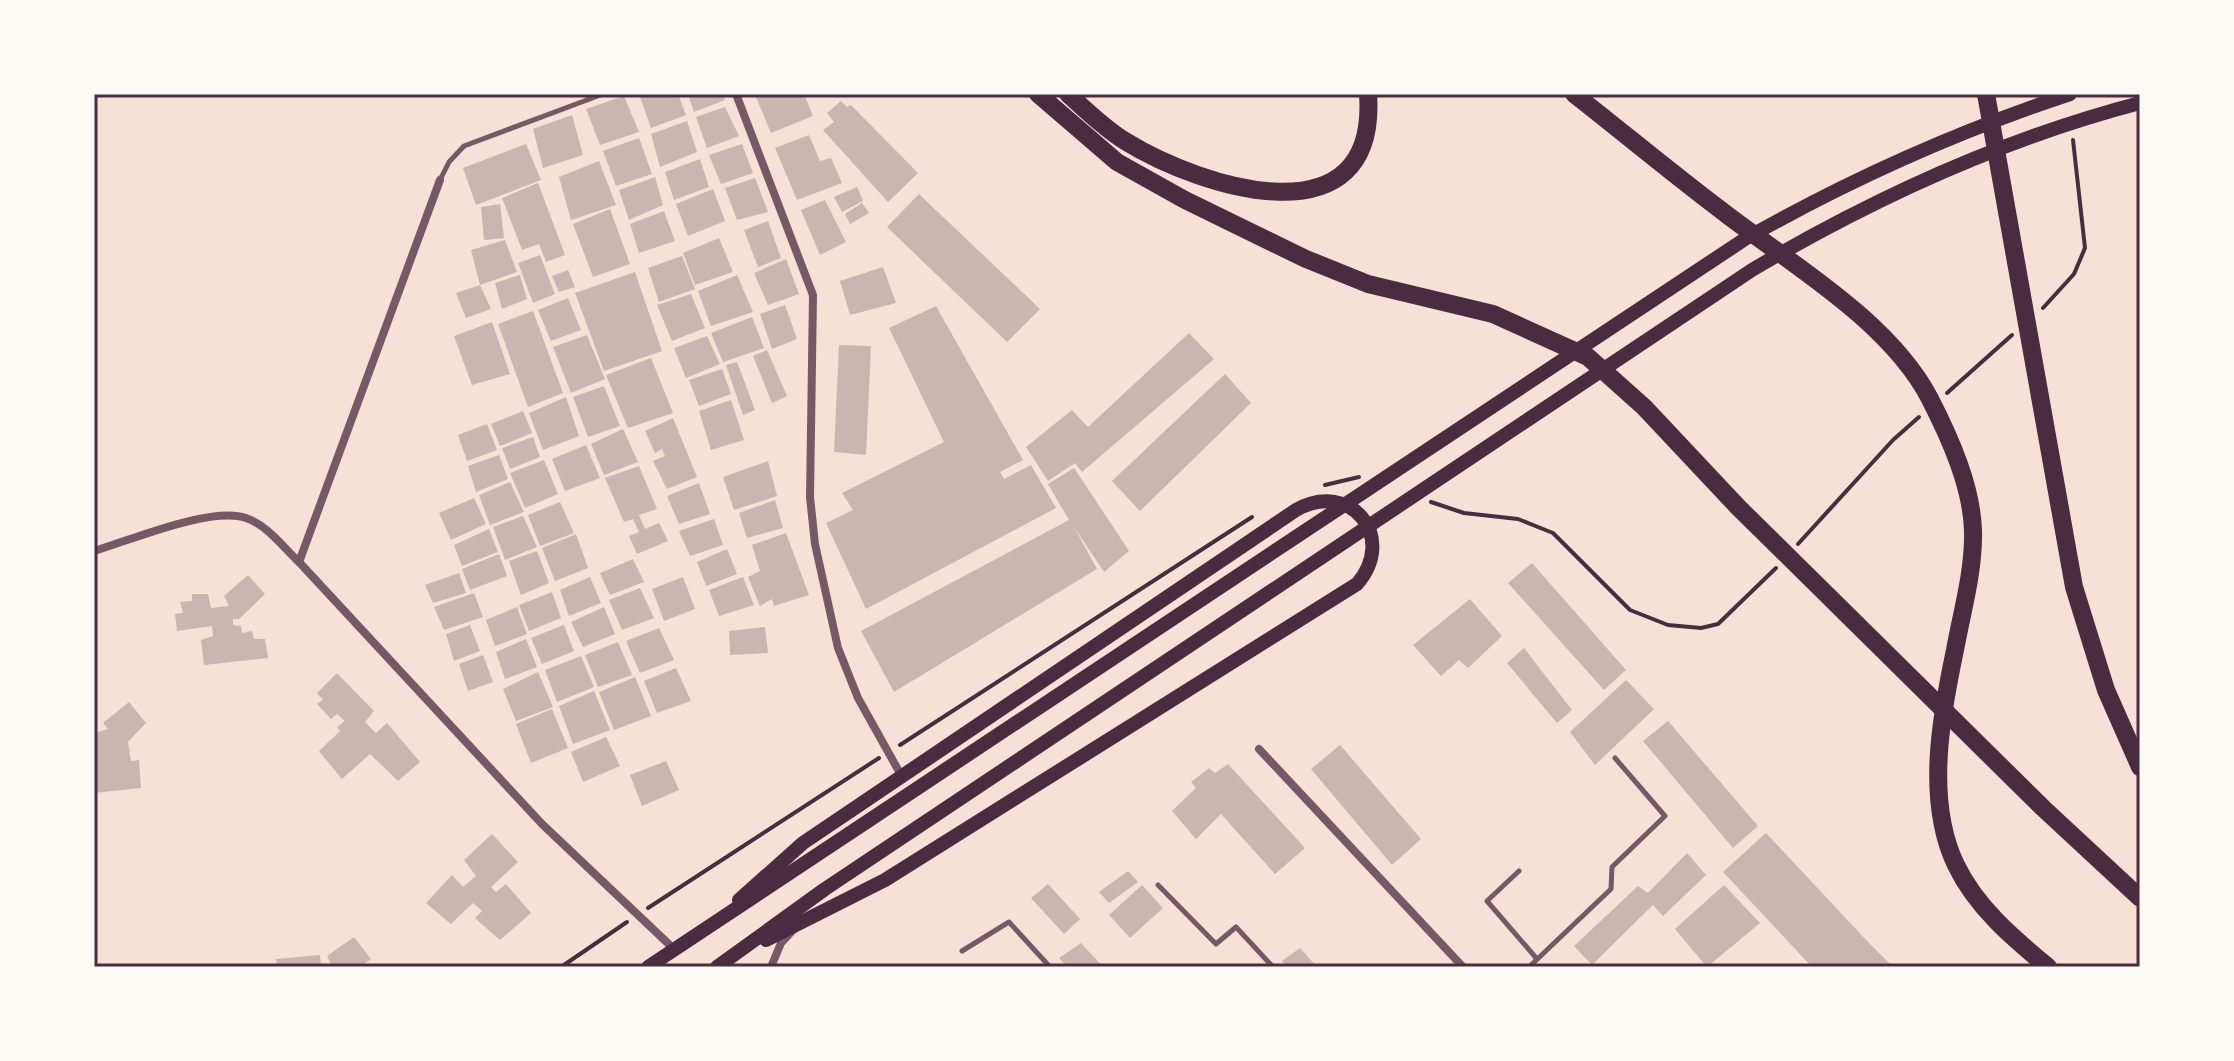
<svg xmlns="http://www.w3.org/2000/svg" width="2234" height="1061" font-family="'Golos Text',sans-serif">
<rect width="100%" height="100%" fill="#f7e1d7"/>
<g fill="#ccb4b1">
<polygon points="639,94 678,94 686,115 651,128"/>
<polygon points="688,94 723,94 725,100 694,112"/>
<polygon points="762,94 804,94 813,116 771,133 756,97"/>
<polygon points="624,96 639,132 600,145 586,109"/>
<polygon points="841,101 847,107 851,105 918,173 888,202 823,130 834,122 827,113"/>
<polygon points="725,107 739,136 707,148 696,117"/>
<polygon points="572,115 583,155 543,168 533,129"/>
<polygon points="687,121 697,152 660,167 651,134"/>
<polygon points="809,135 820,161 831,158 842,183 797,200 775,148"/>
<polygon points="639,138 652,174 616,186 603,151"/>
<polygon points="526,144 541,180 476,205 463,168"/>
<polygon points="742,144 753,173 721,184 709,155"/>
<polygon points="700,159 709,187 674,200 665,172"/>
<polygon points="599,161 616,205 571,220 559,177"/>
<polygon points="655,177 663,205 629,220 619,190"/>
<polygon points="755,178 768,212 737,220 725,188"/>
<polygon points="538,183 565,255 546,262 539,244 522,250 502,198"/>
<polygon points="857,187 863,201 842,212 834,197"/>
<polygon points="713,189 725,221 688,236 676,204"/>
<polygon points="919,194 1040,309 1007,342 887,227"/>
<polygon points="825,200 846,242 820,255 801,210"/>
<polygon points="862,203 869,213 850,224 845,214"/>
<polygon points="500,204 504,238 484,240 481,207"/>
<polygon points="610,209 630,264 593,277 573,224"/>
<polygon points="664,211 675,241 639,253 630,224"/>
<polygon points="768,221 781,258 758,267 744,230"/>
<polygon points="719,238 733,272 695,285 683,253"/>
<polygon points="505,240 517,272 480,285 471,250"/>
<polygon points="540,255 555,294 533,303 518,263"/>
<polygon points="682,256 695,289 659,302 648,268"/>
<polygon points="786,259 799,294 768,305 754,273"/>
<polygon points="883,267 896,303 850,315 840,281"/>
<polygon points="568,270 575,287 559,292 552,276"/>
<polygon points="635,272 662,351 604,371 575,293"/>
<polygon points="520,275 527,299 502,309 495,283"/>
<polygon points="737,275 753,312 711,326 698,291"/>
<polygon points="480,285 491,309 466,318 456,293"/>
<polygon points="691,294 705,328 672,341 657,305"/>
<polygon points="568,298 581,330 551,341 538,310"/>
<polygon points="785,305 797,339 772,349 760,314"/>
<polygon points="936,306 1023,460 1000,472 1004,479 1031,465 1056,508 866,609 826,523 853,510 842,493 944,442 889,328"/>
<polygon points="533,311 563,393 528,407 498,324"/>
<polygon points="752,317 764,348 723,362 711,333"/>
<polygon points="492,322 510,374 472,385 454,336"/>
<polygon points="1189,333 1214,359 1082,472 1075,463 1048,481 1026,447 1072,410 1088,427"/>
<polygon points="587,335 605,379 571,393 553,347"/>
<polygon points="707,336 720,364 686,378 674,348"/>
<polygon points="839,345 871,346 866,455 834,452"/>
<polygon points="767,350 787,396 772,403 753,356"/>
<polygon points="651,358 673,413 628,428 606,375"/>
<polygon points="737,362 755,410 743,415 726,365"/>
<polygon points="722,369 731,394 699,406 689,380"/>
<polygon points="1225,374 1251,403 1140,511 1112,481"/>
<polygon points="604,386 620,426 588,437 573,397"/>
<polygon points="566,397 579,436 543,450 529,413"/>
<polygon points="731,400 744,440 711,450 699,411"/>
<polygon points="523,411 532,433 500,446 491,424"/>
<polygon points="673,418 697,477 667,489 653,461 665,456 662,449 655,453 645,431"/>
<polygon points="487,424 497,450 467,461 458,435"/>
<polygon points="623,429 638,462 604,475 591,444"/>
<polygon points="533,437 540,457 510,469 502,448"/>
<polygon points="586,445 600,478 565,491 552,459"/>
<polygon points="499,455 508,479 476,492 468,466"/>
<polygon points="544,460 558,494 525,508 510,473"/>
<polygon points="768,461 777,496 734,510 723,477"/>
<polygon points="639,466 657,509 639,515 645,529 659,523 668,541 637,554 629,536 639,532 633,519 624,522 605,478"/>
<polygon points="1074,468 1129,551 1104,572 1074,527 1097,569 894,692 861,631 1069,520 1048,484"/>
<polygon points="510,482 524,512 490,525 479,495"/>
<polygon points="699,483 710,514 679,524 667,496"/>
<polygon points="474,498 486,524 451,540 439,513"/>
<polygon points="775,500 783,528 747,538 739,513"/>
<polygon points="560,502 574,533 540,546 528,515"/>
<polygon points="523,516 537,547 505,560 493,527"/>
<polygon points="714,519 723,545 690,556 679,531"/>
<polygon points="489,529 498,552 462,566 454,545"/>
<polygon points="786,533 809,595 774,606 772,599 760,606 748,577 760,571 752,545"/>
<polygon points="576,534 588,568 555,581 542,548"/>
<polygon points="727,549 737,574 706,586 697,562"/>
<polygon points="537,551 549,583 521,595 509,561"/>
<polygon points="499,554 507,576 470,590 462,569"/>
<polygon points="633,559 644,582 610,595 600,573"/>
<polygon points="1532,563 1626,670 1604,690 1508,583"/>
<polygon points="459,573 466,593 433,603 425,585"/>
<polygon points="248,575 265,594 239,619 233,619 233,625 241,626 242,633 252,631 254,639 265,639 268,658 204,665 201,640 213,636 212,626 177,631 175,614 183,613 180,602 192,601 192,594 208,594 211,608 229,606 224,596"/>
<polygon points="590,577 601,603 569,616 560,590"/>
<polygon points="683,577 695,609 664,621 652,589"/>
<polygon points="743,577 754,605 719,616 709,590"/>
<polygon points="640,588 654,618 622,630 609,600"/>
<polygon points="552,592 561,618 529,631 519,605"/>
<polygon points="474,593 483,617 444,630 434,607"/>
<polygon points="1470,599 1502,636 1468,668 1459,660 1441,676 1413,645"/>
<polygon points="517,607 527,634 495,646 486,620"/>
<polygon points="604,607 615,634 583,647 571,622"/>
<polygon points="470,625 480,651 454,661 446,634"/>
<polygon points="564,625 574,651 542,664 531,638"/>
<polygon points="765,627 768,653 730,655 729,631"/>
<polygon points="659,628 674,660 640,673 626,641"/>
<polygon points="526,639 537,667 505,679 496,652"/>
<polygon points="618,642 632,675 598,687 585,655"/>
<polygon points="1524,648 1572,710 1557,723 1507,663"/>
<polygon points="483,655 493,682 468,691 459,664"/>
<polygon points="581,656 594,687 557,702 545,670"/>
<polygon points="676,668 691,701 657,713 644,681"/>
<polygon points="538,672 553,707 516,721 503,689"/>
<polygon points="337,673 374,711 365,722 376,733 387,723 420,762 398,781 370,754 342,779 319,751 340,731 337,727 345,721 337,714 331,719 317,704 323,700 317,693"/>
<polygon points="635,677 651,716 614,730 599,692"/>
<polygon points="1626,680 1654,709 1595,765 1570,732"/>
<polygon points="594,691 610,730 573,744 559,706"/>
<polygon points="129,702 146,723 128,742 131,761 139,760 141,788 94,793 94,733 108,729 103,723"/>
<polygon points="552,709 568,748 531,763 516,724"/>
<polygon points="1668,721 1758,826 1733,848 1643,741"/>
<polygon points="606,737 620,766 583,782 571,752"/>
<polygon points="1340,745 1421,839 1392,865 1311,769"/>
<polygon points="666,761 679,790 642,806 630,775"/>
<polygon points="1228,764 1305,848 1275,874 1221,814 1196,839 1172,811 1196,788 1191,782 1209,768 1215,773"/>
<polygon points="1766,833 1868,942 1893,967 1812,967 1723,872"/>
<polygon points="492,834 518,862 491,887 496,892 506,884 531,913 500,940 475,918 482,911 473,903 451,924 426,903 452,875 463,887 476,876 464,860"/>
<polygon points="1687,853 1706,875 1663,916 1653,905 1592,965 1574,946 1638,886 1648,893"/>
<polygon points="1128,871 1138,882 1109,903 1099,892"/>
<polygon points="1048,884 1080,919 1064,934 1031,898"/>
<polygon points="1142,885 1163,908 1130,938 1109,915"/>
<polygon points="1724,885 1760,923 1707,967 1675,929"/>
<polygon points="354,937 371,959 360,967 325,967 331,964 327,956"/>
<polygon points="1081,943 1103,967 1067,967 1059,958"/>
<polygon points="1300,948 1317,967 1287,967 1282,961"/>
<polygon points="320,955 321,967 277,967 276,959"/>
</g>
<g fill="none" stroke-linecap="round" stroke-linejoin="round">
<g stroke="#4a2c40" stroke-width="4">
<polyline points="2043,308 2074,274 2085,248 2073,140"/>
<polyline points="1947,393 2012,335"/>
<polyline points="1325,485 1359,477"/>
<polyline points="1431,502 1464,513 1518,519 1553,533 1630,610 1668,625 1701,628 1718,624 1776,568"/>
<polyline points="1798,544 1893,440 1919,417"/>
<polyline points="900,745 1252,517"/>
<polyline points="648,908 879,758"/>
<polyline points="561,967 627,922"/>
</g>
<g stroke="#755966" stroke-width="5">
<polyline points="440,180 449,162 464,146 603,94"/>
<polyline points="1519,871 1487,901 1537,959"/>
<polyline points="1158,885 1216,944 1236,927 1273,967"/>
<polyline points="962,951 1009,922 1050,967"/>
<polyline points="1529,967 1611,889 1612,867 1665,816 1615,758"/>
</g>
<g stroke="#755966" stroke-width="8">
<polyline points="736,94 813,295 810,497 815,544 838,648 858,698 901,775"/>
<polyline points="440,180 299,562 542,824 675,950"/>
<path d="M94,551C131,540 211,506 246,518C267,525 283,547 299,562"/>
<polyline points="1259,749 1463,967"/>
<polyline points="771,967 781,943 793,930"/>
</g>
<g stroke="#4a2c40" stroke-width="14">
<path d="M739,900L803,843L1296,510C1350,479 1398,537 1357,584L885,880L766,940"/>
<path d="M648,967L1745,239C1849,180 1956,132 2070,94"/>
<path d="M717,967L825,889L1752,270C1874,198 2002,139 2140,103"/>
</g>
<g stroke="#4a2c40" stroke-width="18">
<polyline points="1038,94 1117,162 1185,200 1306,259 1368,284 1493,314 1588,357 1644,407 1737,506 2043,808 2140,898"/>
<path d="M1068,94C1086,110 1104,128 1125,141C1201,188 1379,245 1368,94"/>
<path d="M1574,94C1625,134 1674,175 1726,214C1794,266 1890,322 1930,399C1950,438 1972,487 1973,531C1974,571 1962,611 1955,650C1941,716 1925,801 1956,865C1976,907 2013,938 2048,967"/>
<polyline points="1986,94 2074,587 2106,690 2140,767"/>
</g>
</g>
<rect width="2234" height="1061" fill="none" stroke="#fffaf5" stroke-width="192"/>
<rect x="96" y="96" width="2042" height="869" fill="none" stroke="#4a2c40" stroke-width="3"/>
</svg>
